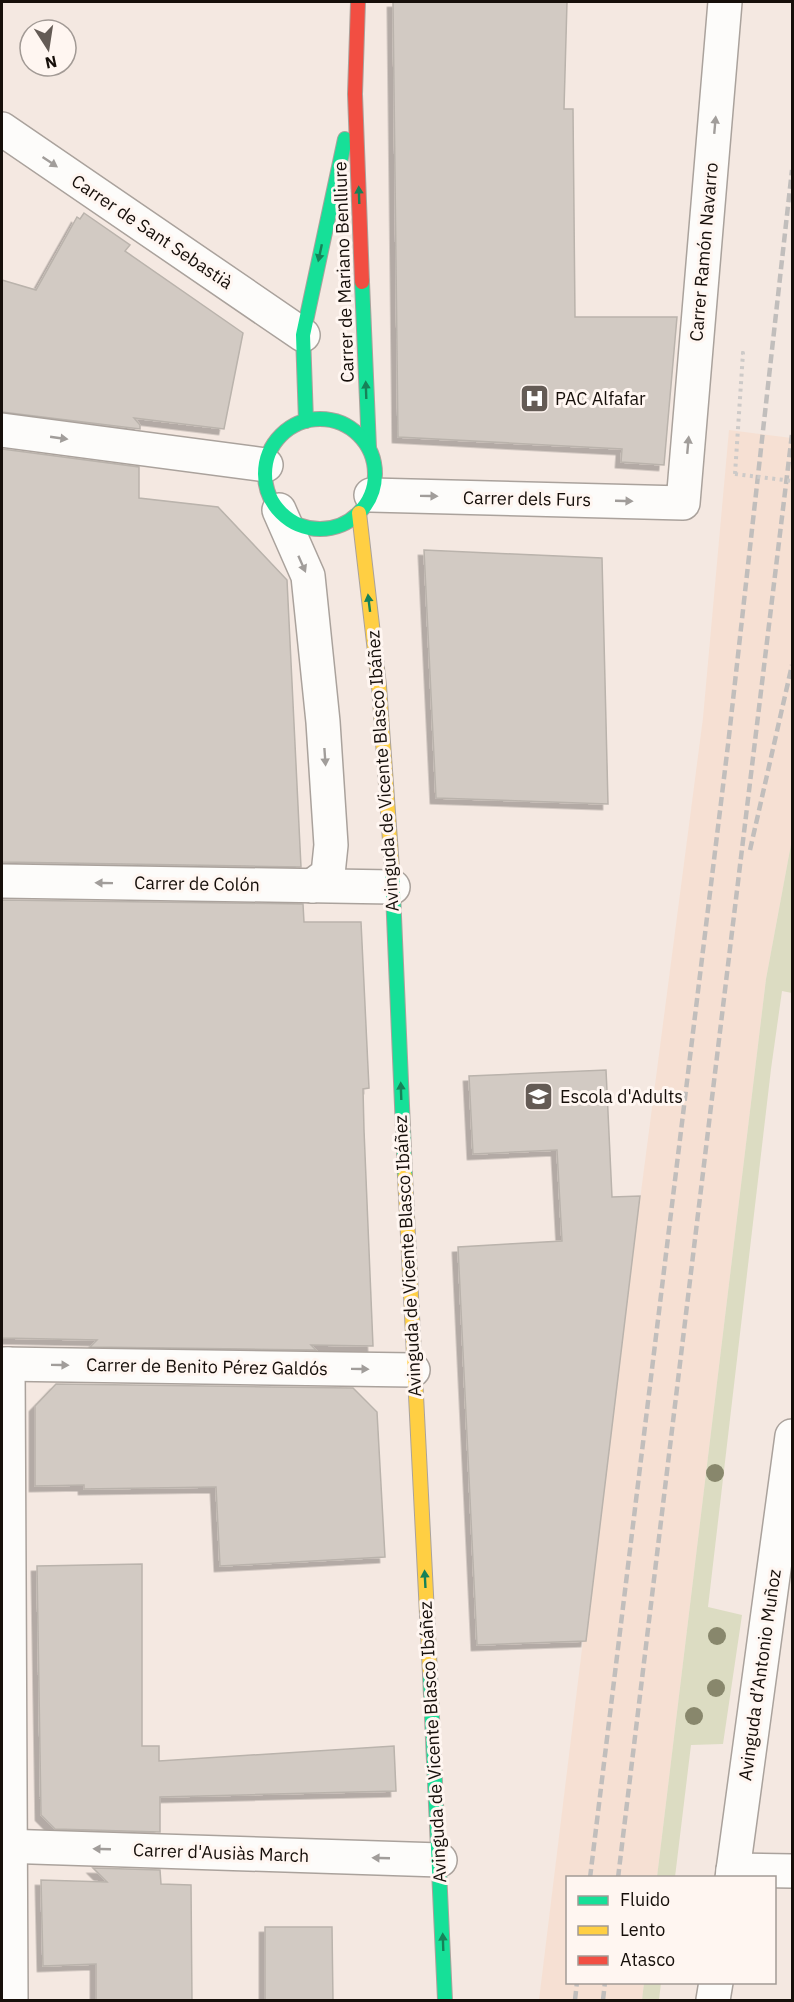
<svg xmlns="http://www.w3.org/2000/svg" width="794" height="2002" font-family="'IBM Plex Sans',sans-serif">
<defs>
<filter id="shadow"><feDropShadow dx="-5.5" dy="5.5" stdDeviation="0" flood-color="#0004"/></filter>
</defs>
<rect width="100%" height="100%" fill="#f4e8e1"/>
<polygon fill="#f6e0d3" points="729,430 792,438 792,839 766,979 657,1877 568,1878 568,1982 644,1983 642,2000 539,2000 593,1559 703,718"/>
<g fill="#dcdcc2">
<polygon points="792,839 792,993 782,991 771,1069 708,1607 742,1615 723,1744 691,1745 675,1877 657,1877 766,979"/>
<polygon points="644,1983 661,1983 659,2000 642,2000"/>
</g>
<g fill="#d2cac3" stroke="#bab3ac" stroke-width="1.5" filter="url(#shadow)">
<polygon points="393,2 567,2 564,109 573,109 575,317 677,317 664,465 621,462 622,449 398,437"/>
<polygon points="84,213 130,245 125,251 243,333 224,429 134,418 140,425 140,429 2,412 2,280 36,290 77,217 80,219"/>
<polygon points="2,449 139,467 139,498 218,507 287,580 301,867 2,862"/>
<polygon points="424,550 602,558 608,804 436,798"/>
<polygon points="2,900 303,904 304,922 361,922 369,1088 363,1089 364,1130 373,1346 311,1345 316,1350 90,1347 97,1340 2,1338"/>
<polygon points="606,1070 612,1197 640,1196 586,1641 477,1645 458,1247 562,1241 557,1150 473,1154 469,1076"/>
<polygon points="56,1384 353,1388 377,1412 385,1557 220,1566 216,1487 84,1489 84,1485 35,1486 35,1406"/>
<polygon points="142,1564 142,1746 159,1746 159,1761 394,1746 396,1791 160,1797 160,1832 55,1829 41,1815 37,1566"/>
<polygon points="93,1868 160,1870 161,1884 191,1885 192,2001 96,2001 96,1964 43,1966 41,1880 107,1882"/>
<polygon points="265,1927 332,1927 333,2001 265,2001"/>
</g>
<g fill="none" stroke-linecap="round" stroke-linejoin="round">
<defs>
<g id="street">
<polyline points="2,129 303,335"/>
<polyline points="2,430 266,465"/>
<polyline points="371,495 683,503 725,2"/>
<polyline points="279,510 308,576 323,722 331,845 328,874 312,886"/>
<polyline points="2,881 393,887"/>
<polyline points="2,1364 413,1370"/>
<polyline points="8,1364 11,2000"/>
<polyline points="2,1846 440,1860"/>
<polyline points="733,1870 792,1871"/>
<polyline points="732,1878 792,1436"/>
<polyline points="713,2000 716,1982"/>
</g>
<g id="fast">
<polyline points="362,282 369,448"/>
<circle cx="320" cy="474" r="55"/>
<polyline points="306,421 303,335 345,139"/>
<polyline points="392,869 405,1176"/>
<polyline points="430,1674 445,2000"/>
</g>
<g id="slow">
<polyline points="359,513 379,686 392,869"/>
<polyline points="405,1176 430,1674"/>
</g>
<polyline id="jam" points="358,2 355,94 362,282"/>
</defs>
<use href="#street" stroke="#aaa29c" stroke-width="36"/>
<use href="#fast" stroke="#aaa29c" stroke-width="16"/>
<use href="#slow" stroke="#aaa29c" stroke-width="16"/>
<use href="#jam" stroke="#aaa29c" stroke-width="16"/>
<polyline stroke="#cdcac8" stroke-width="4" stroke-dasharray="3 4.5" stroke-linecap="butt" points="735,474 743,353 738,353"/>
<use href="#street" stroke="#fdfcfa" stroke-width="33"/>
<use href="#fast" stroke="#16e098" stroke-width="14"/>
<use href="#slow" stroke="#ffcf43" stroke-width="14"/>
<use href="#jam" stroke="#f24e42" stroke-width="14"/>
<g stroke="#c1bebc" stroke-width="4.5" stroke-dasharray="9 4.5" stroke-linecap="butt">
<polyline points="750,850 792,665"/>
<polyline points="590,1878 728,745 792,170"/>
<polyline points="618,1878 792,434"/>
<polyline points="575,2000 577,1982"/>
<polyline points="603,2000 605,1982"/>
</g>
<polyline stroke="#cdcac8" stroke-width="4" stroke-dasharray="3 4.5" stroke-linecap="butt" points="735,474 792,481"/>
</g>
<g fill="#88876c">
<circle cx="715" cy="1473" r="9"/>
<circle cx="717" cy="1636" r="9"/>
<circle cx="716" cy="1688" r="9"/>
<circle cx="694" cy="1716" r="9"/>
</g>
<defs><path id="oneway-solid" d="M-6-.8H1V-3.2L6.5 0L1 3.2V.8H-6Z" transform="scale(1.5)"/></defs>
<g fill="#a19d9a">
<use href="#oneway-solid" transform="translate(715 125) rotate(-85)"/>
<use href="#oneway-solid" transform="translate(50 162) rotate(34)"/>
<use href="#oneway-solid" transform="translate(59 438) rotate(8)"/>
<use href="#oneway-solid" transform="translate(688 445) rotate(-85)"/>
<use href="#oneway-solid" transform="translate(429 496) rotate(1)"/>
<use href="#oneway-solid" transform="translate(624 501) rotate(2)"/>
<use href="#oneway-solid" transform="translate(302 564) rotate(66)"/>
<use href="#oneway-solid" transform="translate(325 757) rotate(86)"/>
<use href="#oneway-solid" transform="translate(104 883) rotate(-179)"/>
<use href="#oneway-solid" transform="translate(60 1365) rotate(1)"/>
<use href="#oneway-solid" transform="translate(360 1369) rotate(1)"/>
<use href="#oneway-solid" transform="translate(102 1849) rotate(-178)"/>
<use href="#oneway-solid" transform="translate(381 1858) rotate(-178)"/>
</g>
<g fill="#168258">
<use href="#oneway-solid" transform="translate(359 195) rotate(-92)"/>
<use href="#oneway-solid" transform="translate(320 253) rotate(102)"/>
<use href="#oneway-solid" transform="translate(366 390) rotate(-92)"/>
<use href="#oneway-solid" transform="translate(369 603) rotate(-97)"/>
<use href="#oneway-solid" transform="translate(401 1091) rotate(-92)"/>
<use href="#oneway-solid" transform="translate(425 1579) rotate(-93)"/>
<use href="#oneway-solid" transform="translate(443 1942) rotate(-92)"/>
</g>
<defs>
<symbol id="hospital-square" viewBox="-11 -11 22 22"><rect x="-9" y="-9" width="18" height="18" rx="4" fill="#645b55" stroke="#fff6f1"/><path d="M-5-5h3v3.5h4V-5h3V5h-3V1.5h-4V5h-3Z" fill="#fff"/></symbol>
<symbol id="school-square" viewBox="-11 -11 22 22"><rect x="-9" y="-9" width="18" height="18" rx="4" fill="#645b55" stroke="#fff6f1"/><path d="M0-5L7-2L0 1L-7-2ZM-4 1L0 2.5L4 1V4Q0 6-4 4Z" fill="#fff"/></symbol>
</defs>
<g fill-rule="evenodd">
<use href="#hospital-square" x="518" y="382" width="33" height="33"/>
<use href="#school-square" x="522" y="1080" width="33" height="33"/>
</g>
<g text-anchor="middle" stroke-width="6" stroke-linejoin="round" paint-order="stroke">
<g font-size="18" fill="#160f0a" stroke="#fff6f1">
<text transform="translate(152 232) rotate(34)" y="6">Carrer de Sant Sebastià</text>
<text transform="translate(704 252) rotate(-85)" y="6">Carrer Ramón Navarro</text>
<text transform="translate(344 272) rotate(-92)" y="6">Carrer de Mariano Benlliure</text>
<text transform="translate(527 499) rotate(1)" y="6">Carrer dels Furs</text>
<text transform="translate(383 771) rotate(-94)" y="6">Avinguda de Vicente Blasco Ibáñez</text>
<text transform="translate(197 884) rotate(1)" y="6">Carrer de Colón</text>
<text transform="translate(408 1256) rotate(-93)" y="6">Avinguda de Vicente Blasco Ibáñez</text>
<text transform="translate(207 1367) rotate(1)" y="6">Carrer de Benito Pérez Galdós</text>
<text transform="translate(760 1675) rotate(-82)" y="6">Avinguda d’Antonio Muñoz</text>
<text transform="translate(433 1742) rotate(-93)" y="6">Avinguda de Vicente Blasco Ibáñez</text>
<text transform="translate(221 1853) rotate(2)" y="6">Carrer d'Ausiàs March</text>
</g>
<g font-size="18" fill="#160f0a" stroke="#fff6f1" text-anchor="start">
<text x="555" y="405">PAC Alfafar</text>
<text x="560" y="1103">Escola d'Adults</text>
</g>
</g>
<rect width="794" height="2002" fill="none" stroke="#160f0a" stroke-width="6"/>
<rect x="566" y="1876" width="210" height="108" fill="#fff6f1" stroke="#a29a95" stroke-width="1.5"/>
<rect x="578" y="1896" width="30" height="9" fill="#16e098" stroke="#a29a95" stroke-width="1.5"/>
<text x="620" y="1906" font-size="18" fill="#160f0a">Fluido</text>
<rect x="578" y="1926" width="30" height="9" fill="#ffcf43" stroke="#a29a95" stroke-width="1.5"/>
<text x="620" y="1936" font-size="18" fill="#160f0a">Lento</text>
<rect x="578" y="1956" width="30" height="9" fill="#f24e42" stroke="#a29a95" stroke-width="1.5"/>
<text x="620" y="1966" font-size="18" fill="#160f0a">Atasco</text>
<g transform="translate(48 48) rotate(168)"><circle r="28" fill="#fff6f1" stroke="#a29a95" stroke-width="1.5"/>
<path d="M0-4.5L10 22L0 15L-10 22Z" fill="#645b55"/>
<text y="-9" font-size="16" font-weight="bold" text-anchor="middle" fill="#160f0a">N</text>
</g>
</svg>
